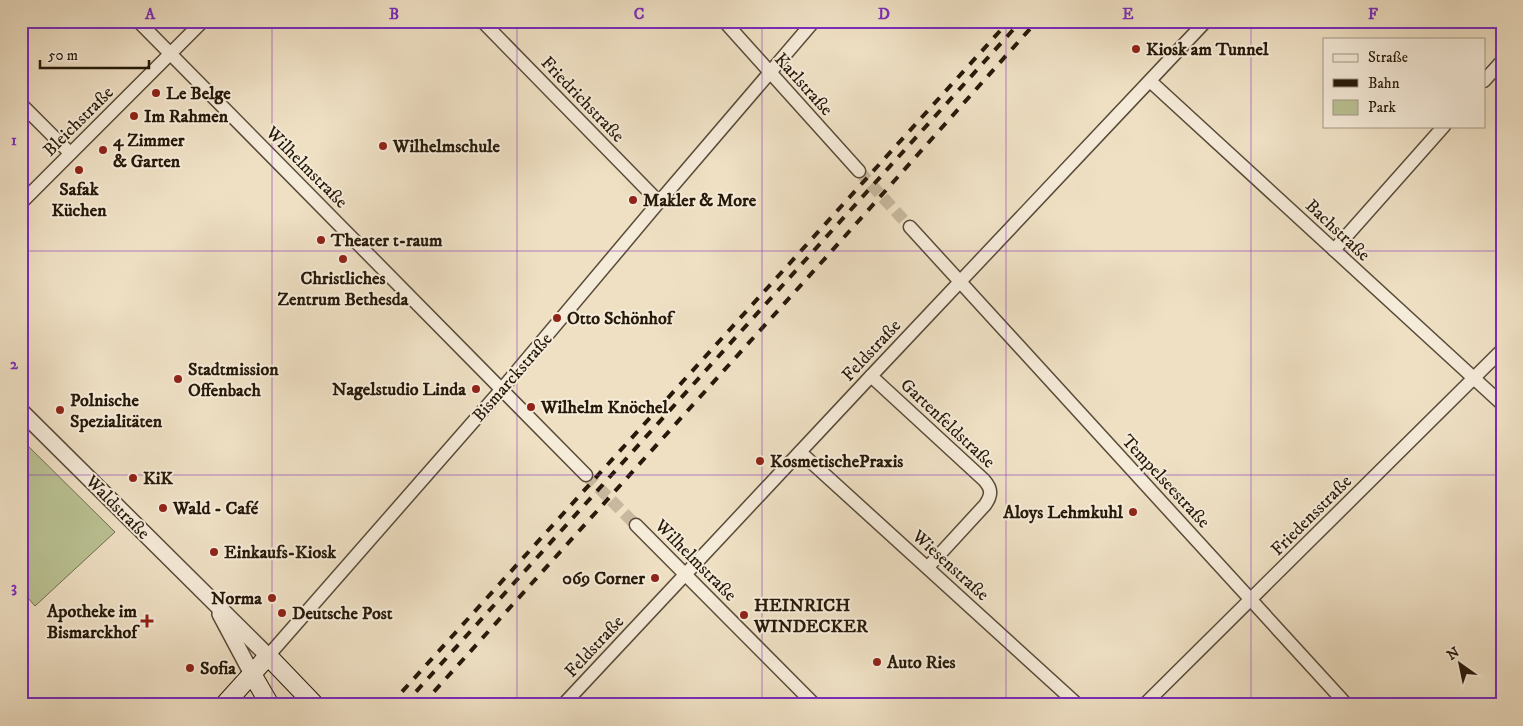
<svg xmlns="http://www.w3.org/2000/svg" width="1523" height="726" font-family="'IM FELL DW Pica',serif">
<rect width="100%" height="100%" fill="#efe0c4"/>
<filter id="stains"><feTurbulence type="fractalNoise" baseFrequency=".004" numOctaves="4"/><feColorMatrix values="0 0 0 0 .2 0 0 0 0 .09 0 0 0 0 .02 0 0 0 .5 -.17"/></filter>
<radialGradient id="worn" r=".72"><stop offset=".6" stop-color="#630" stop-opacity="0"/><stop offset="1" stop-color="#630" stop-opacity=".3"/></radialGradient>
<polygon fill="#bac294" stroke="#706e4e" points="21,439 115,532 35,606 21,590"/>
<g fill="none" stroke-linecap="round" stroke-linejoin="round">
<g stroke="#c7b89f" stroke-width="12" stroke-dasharray="12 6" stroke-linecap="butt">
<polyline points="859,171 910,227"/>
<polyline points="586,475 636,525"/>
</g>
<defs>
<g id="minor">
<polyline points="138,21 586,475"/>
<polyline points="482,21 659,202"/>
<polyline points="724,21 859,171"/>
<polyline points="1150,81 1502,404"/>
<polyline points="1484,81 1502,61"/>
<polyline points="21,104 70,153"/>
<polyline points="21,203 203,21"/>
<polyline points="910,227 1347,705"/>
<polyline points="1334,250 1444,126"/>
<path d="M871,376L984,480C992,489 992,495 985,505L928,567"/>
<polyline points="800,452 1078,705"/>
<polyline points="636,525 815,705"/>
<polyline points="268,656 501,390 659,202 814,21"/>
<polyline points="563,705 871,376 1206,21"/>
<polyline points="1144,705 1502,350"/>
</g>
<g id="tertiary">
<polyline points="21,411 268,656"/>
<polyline points="220,614 252,674"/>
</g>
<g id="secondary">
<polyline points="252,674 270,705"/>
<polyline points="224,705 268,656 315,705"/>
</g>
</defs>
<use href="#minor" stroke="#584b38" stroke-width="15"/>
<use href="#tertiary" stroke="#584b38" stroke-width="18"/>
<use href="#secondary" stroke="#261909" stroke-width="20"/>
<use href="#minor" stroke="#f5ebd9" stroke-width="12"/>
<use href="#tertiary" stroke="#f5ebd9" stroke-width="15"/>
<use href="#secondary" stroke="#f5ebd9" stroke-width="18"/>
<g stroke="#261909" stroke-width="4" stroke-dasharray="9 9" stroke-linecap="butt">
<polyline points="390,705 1009,21"/>
<polyline points="404,705 1021,21"/>
<polyline points="422,705 829,254 1037,21"/>
</g>
</g>
<path fill="none" stroke="#7b2cbf" stroke-width="1" stroke-opacity="0.55" d="M272,21V705M517,21V705M762,21V705M1006,21V705M1251,21V705M21,251H1502M21,475H1502"/>
<g fill="#8f2418" stroke="#f5ebd9" stroke-width="2">
<circle cx="1136" cy="49" r="5"/>
<circle cx="156" cy="93" r="5"/>
<circle cx="134" cy="116" r="5"/>
<circle cx="383" cy="146" r="5"/>
<circle cx="103" cy="150" r="5"/>
<circle cx="79" cy="170" r="5"/>
<circle cx="633" cy="200" r="5"/>
<circle cx="321" cy="240" r="5"/>
<circle cx="343" cy="259" r="5"/>
<circle cx="557" cy="318" r="5"/>
<circle cx="178" cy="379" r="5"/>
<circle cx="476" cy="389" r="5"/>
<circle cx="531" cy="407" r="5"/>
<circle cx="60" cy="410" r="5"/>
<circle cx="760" cy="461" r="5"/>
<circle cx="133" cy="478" r="5"/>
<circle cx="163" cy="508" r="5"/>
<circle cx="1133" cy="512" r="5"/>
<circle cx="214" cy="552" r="5"/>
<circle cx="655" cy="578" r="5"/>
<circle cx="272" cy="598" r="5"/>
<circle cx="282" cy="613" r="5"/>
<circle cx="744" cy="615" r="5"/>
<path d="M144.5 613.5h5v5h5v5h-5v5h-5v-5h-5v-5h5z"/>
<circle cx="877" cy="662" r="5"/>
<circle cx="190" cy="668" r="5"/>
</g>
<g text-anchor="middle" stroke-width="4" stroke-linejoin="round" paint-order="stroke">
<g font-size="18" font-weight="bold" fill="#261909" stroke="#f5ebd9" text-anchor="start">
<text x="1146" y="55">Kiosk am Tunnel</text>
<text x="166" y="99">Le Belge</text>
<text x="144" y="122">Im Rahmen</text>
<text x="113" y="146">4 Zimmer<tspan x="113" dy="21">&amp; Garten</tspan></text>
<text x="393" y="152">Wilhelmschule</text>
<text x="79" y="195" text-anchor="middle">Safak<tspan x="79" dy="21">Küchen</tspan></text>
<text x="643" y="206">Makler &amp; More</text>
<text x="331" y="246">Theater t-raum</text>
<text x="343" y="284" text-anchor="middle">Christliches<tspan x="343" dy="21">Zentrum Bethesda</tspan></text>
<text x="567" y="324">Otto Schönhof</text>
<text x="188" y="375">Stadtmission<tspan x="188" dy="21">Offenbach</tspan></text>
<text x="466" y="395" text-anchor="end">Nagelstudio Linda</text>
<text x="70" y="406">Polnische<tspan x="70" dy="21">Spezialitäten</tspan></text>
<text x="541" y="413">Wilhelm Knöchel</text>
<text x="770" y="467">KosmetischePraxis</text>
<text x="143" y="484">KiK</text>
<text x="173" y="514">Wald - Café</text>
<text x="1123" y="518" text-anchor="end">Aloys Lehmkuhl</text>
<text x="224" y="558">Einkaufs-Kiosk</text>
<text x="645" y="584" text-anchor="end">069 Corner</text>
<text x="262" y="604" text-anchor="end">Norma</text>
<text x="754" y="611">HEINRICH<tspan x="754" dy="21">WINDECKER</tspan></text>
<text x="137" y="617" text-anchor="end">Apotheke im<tspan x="137" dy="21">Bismarckhof</tspan></text>
<text x="292" y="619">Deutsche Post</text>
<text x="887" y="668">Auto Ries</text>
<text x="200" y="674">Sofia</text>
</g>
<g font-size="18" fill="#261909" stroke="#f5ebd9">
<text transform="translate(804 84) rotate(48)" y="6">Karlstraße</text>
<text transform="translate(583 99) rotate(46)" y="6">Friedrichstraße</text>
<text transform="translate(78 121) rotate(-45)" y="6">Bleichstraße</text>
<text transform="translate(307 167) rotate(45)" y="6">Wilhelmstraße</text>
<text transform="translate(1338 230) rotate(43)" y="6">Bachstraße</text>
<text transform="translate(871 350) rotate(-47)" y="6">Feldstraße</text>
<text transform="translate(512 377) rotate(-49)" y="6">Bismarckstraße</text>
<text transform="translate(948 423) rotate(43)" y="6">Gartenfeldstraße</text>
<text transform="translate(1166 481) rotate(47)" y="6">Tempelseestraße</text>
<text transform="translate(118 507) rotate(45)" y="6">Waldstraße</text>
<text transform="translate(1311 515) rotate(-45)" y="6">Friedensstraße</text>
<text transform="translate(696 560) rotate(45)" y="6">Wilhelmstraße</text>
<text transform="translate(951 565) rotate(42)" y="6">Wiesenstraße</text>
<text transform="translate(594 646) rotate(-47)" y="6">Feldstraße</text>
</g>
</g>
<rect width="1523" height="726" fill="none" stroke="#efe0c4" stroke-width="55"/>
<rect x="1323" y="38" width="162" height="90" fill="#f5ebd9" stroke="#a29786"/>
<rect x="1333" y="54" width="25" height="8" fill="#f5ebd9" stroke="#a29786"/>
<text x="1368" y="62" font-size="15" fill="#261909">Straße</text>
<rect x="1333" y="79" width="25" height="8" fill="#261909" stroke="#a29786"/>
<text x="1368" y="88" font-size="15" fill="#261909">Bahn</text>
<rect x="1333" y="100" width="25" height="15" fill="#bac294" stroke="#a29786"/>
<text x="1368" y="112" font-size="15" fill="#261909">Park</text>
<g transform="translate(1460 664) rotate(327)" stroke="#f5ebd9" stroke-width="4" paint-order="stroke">
<path d="M0-4L9 19L0 12L-9 19Z" fill="#261909"/>
<text y="-8" font-size="14" font-weight="bold" text-anchor="middle" fill="#261909">N</text>
</g>
<path d="M40 60v8h109v-8" fill="none" stroke="#261909" stroke-width="2.5"/>
<text x="48" y="60" font-size="15" fill="#261909" stroke="#f5ebd9" stroke-width="4" paint-order="stroke">50 m</text>
<rect x="28" y="28" width="1468" height="670" fill="none" stroke="#7b2cbf" stroke-width="2"/>
<g font-size="16" text-anchor="middle" font-weight="bold" fill="#7b2cbf">
<text x="150" y="19">A</text>
<text x="394" y="19">B</text>
<text x="639" y="19">C</text>
<text x="884" y="19">D</text>
<text x="1128" y="19">E</text>
<text x="1373" y="19">F</text>
<text x="14" y="145">1</text>
<text x="14" y="369">2</text>
<text x="14" y="592">3</text>
</g>
<rect width="100%" height="100%" filter="url(#stains)"/>
<rect width="100%" height="100%" fill="url(#worn)"/>
</svg>
